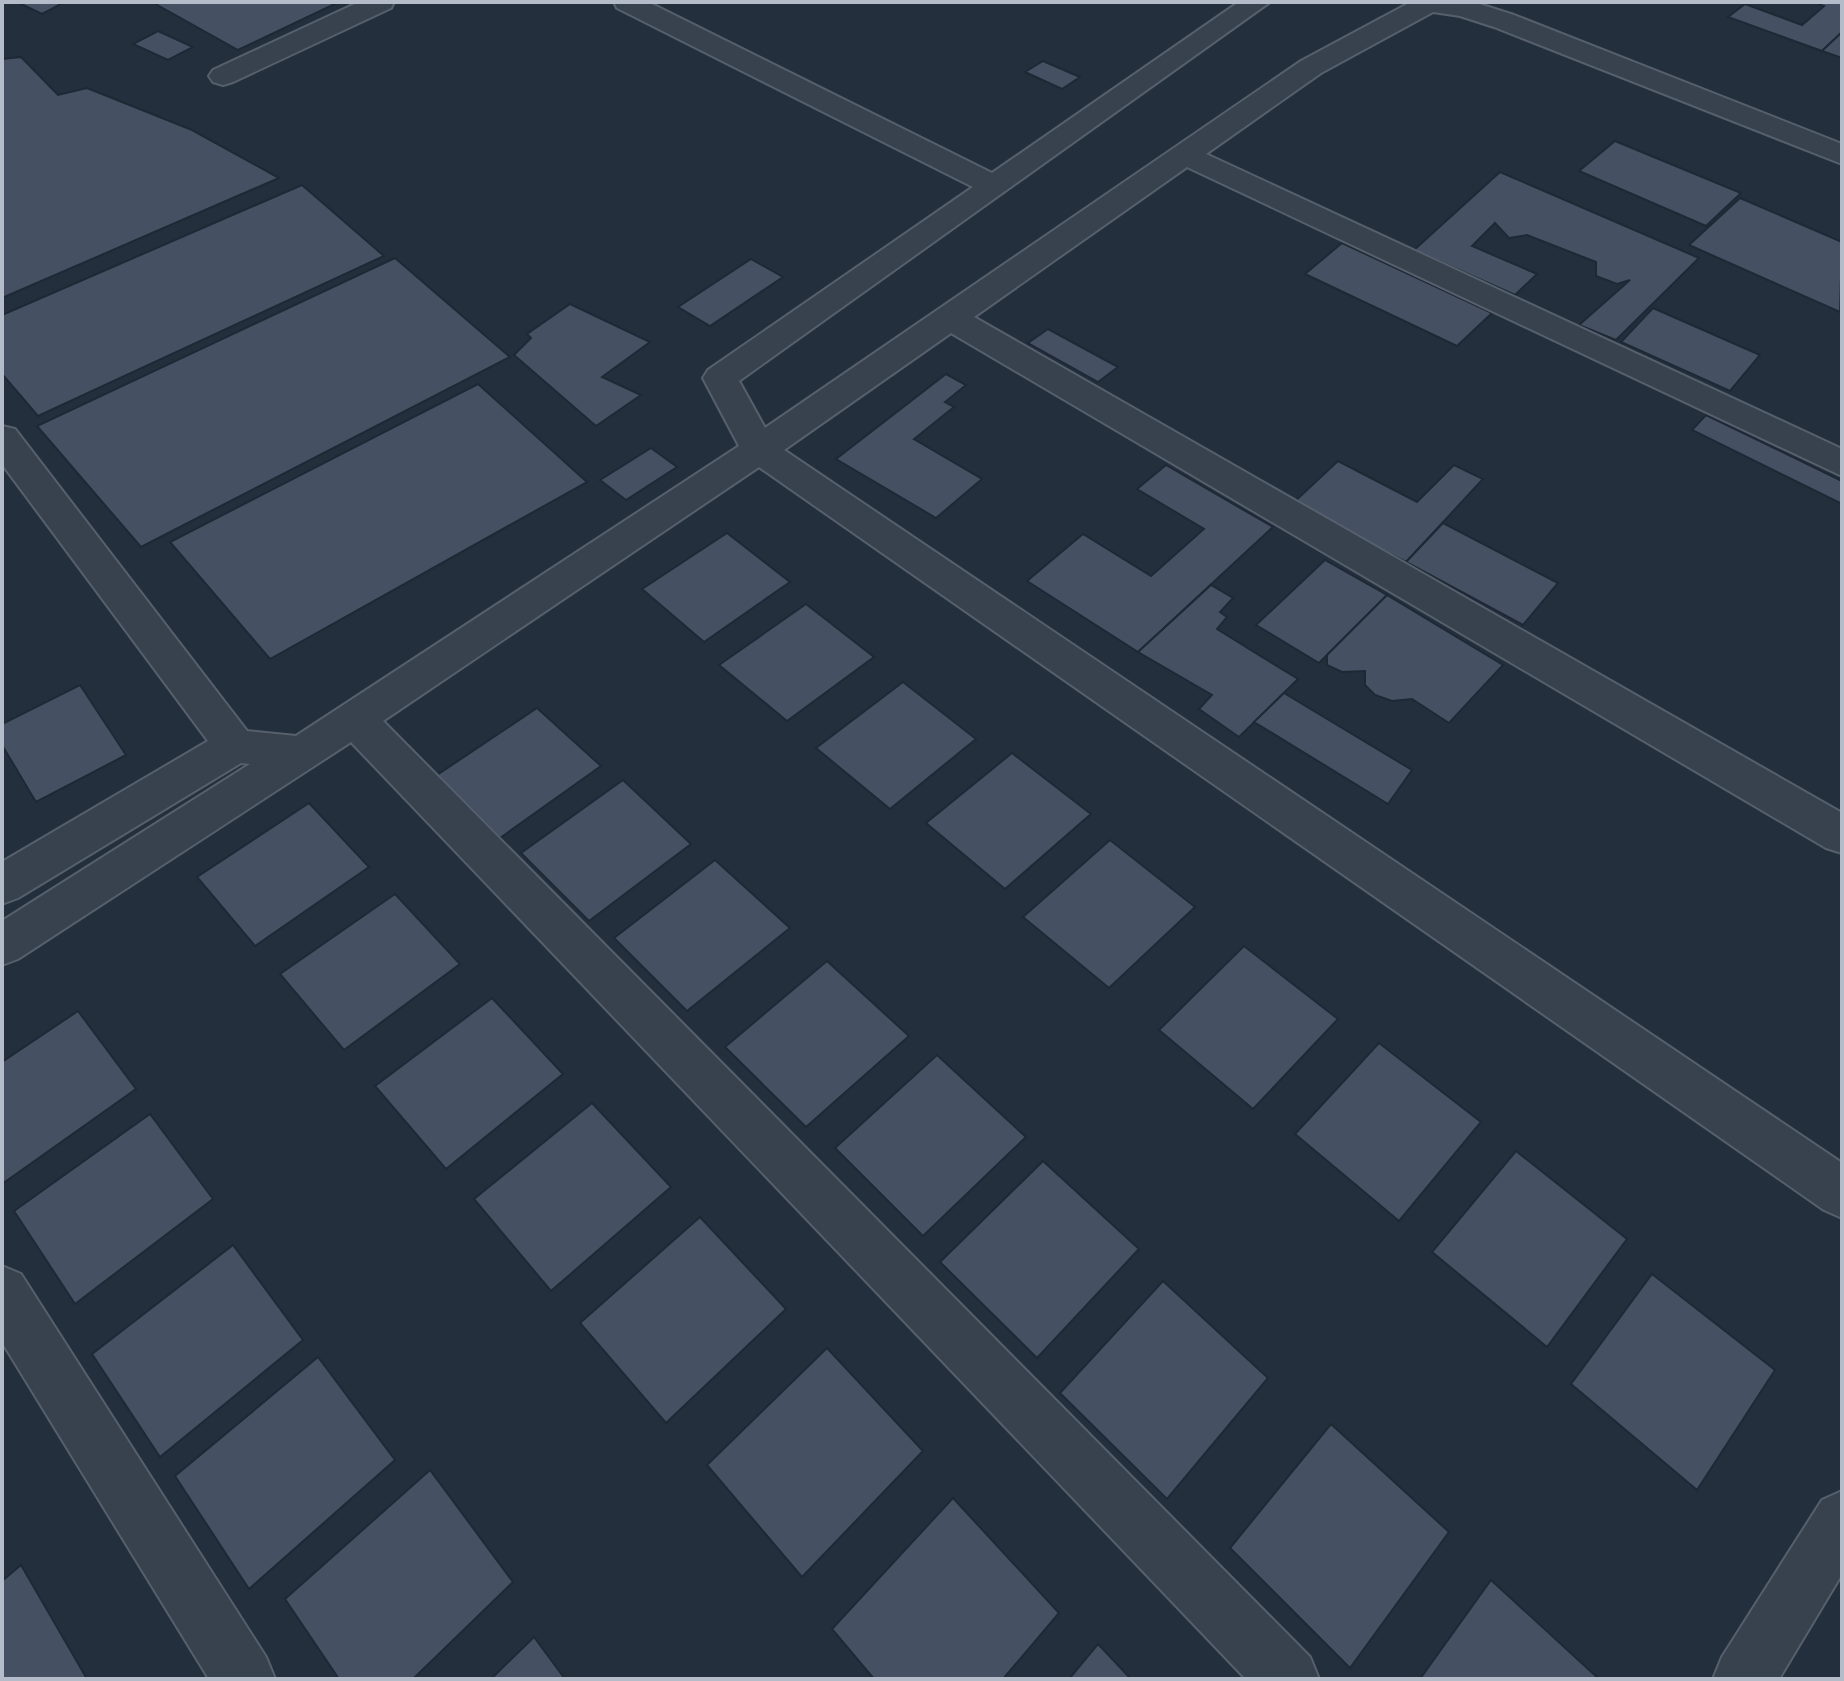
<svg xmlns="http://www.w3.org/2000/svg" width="1844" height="1681" font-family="'Fira Sans',sans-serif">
<rect width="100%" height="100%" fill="#242f3e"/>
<g fill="#455162" stroke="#1f2835" stroke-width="2">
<polygon points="17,2 65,2 42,14"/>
<polygon points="152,2 339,2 238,50"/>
<polygon points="1813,2 1842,2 1842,32 1822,51 1728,17 1745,4 1802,25 1824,6"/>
<polygon points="158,31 193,47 168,60 133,44"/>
<polygon points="1842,32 1842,58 1822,51"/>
<polygon points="21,57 58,95 87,88 192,130 279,178 2,298 2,59"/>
<polygon points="1043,61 1080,77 1062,89 1025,72"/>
<polygon points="1615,141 1741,193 1706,226 1579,171"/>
<polygon points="1500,172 1699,258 1616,340 1579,325 1630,280 1617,284 1596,276 1596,262 1527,235 1509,238 1495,223 1472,246 1537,274 1515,295 1414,250"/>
<polygon points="302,185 384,256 38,416 2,374 2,315"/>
<polygon points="1740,198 1842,242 1840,312 1689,245"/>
<polygon points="1342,243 1492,313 1457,346 1305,274"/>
<polygon points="395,258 510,357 141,547 37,426"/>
<polygon points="751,259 783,277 710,326 678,307"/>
<polygon points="570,304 650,342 602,377 641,395 596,426 514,355 531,338 527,334"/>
<polygon points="1653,308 1760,355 1730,391 1621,342"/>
<polygon points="1048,329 1118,367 1098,382 1028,343"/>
<polygon points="946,374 966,385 945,402 954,407 914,439 982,479 936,518 836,459"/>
<polygon points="478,384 587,482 270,659 170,542"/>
<polygon points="1706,415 1842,481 1842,504 1692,430"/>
<polygon points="651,448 677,467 626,500 600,480"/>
<polygon points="1338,461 1417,502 1454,465 1483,479 1406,562 1292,504"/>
<polygon points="1166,465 1273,527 1138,652 1027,581 1083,534 1151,576 1204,529 1137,489"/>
<polygon points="1443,523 1558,583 1523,625 1406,562"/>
<polygon points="727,533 790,582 704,642 642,589"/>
<polygon points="1325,560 1387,595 1319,663 1256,625"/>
<polygon points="1211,585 1233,598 1220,612 1227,617 1217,629 1298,679 1239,737 1199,709 1212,695 1138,652"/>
<polygon points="1387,595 1503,665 1449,723 1412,699 1392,701 1375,695 1365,685 1365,671 1342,672 1327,665 1327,655"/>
<polygon points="806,604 874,657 787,721 719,665"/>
<polygon points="903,682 976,739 890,809 816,748"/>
<polygon points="80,685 126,755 36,802 2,745 2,724"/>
<polygon points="1284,693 1412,770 1388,804 1254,722"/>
<polygon points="537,708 601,766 500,838 437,775"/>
<polygon points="1012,753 1091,814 1005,889 926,823"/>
<polygon points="623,780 691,844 589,921 521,853"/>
<polygon points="309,803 369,867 255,946 197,877"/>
<polygon points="1110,840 1195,907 1109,988 1023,917"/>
<polygon points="715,860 790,928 687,1011 614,938"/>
<polygon points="395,894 460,964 344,1050 280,974"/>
<polygon points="1244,946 1338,1019 1253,1109 1159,1030"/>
<polygon points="827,961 909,1036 806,1127 725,1047"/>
<polygon points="492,998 563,1074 446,1169 375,1086"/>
<polygon points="78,1011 136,1089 2,1184 2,1062"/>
<polygon points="1379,1043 1481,1122 1399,1221 1295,1134"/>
<polygon points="937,1055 1026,1137 923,1236 835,1148"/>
<polygon points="592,1103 671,1187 551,1291 474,1199"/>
<polygon points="150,1114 213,1199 75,1304 14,1211"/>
<polygon points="1516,1151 1627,1239 1547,1347 1432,1252"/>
<polygon points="1043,1161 1139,1249 1037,1358 940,1262"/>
<polygon points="700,1217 786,1309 666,1423 580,1323"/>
<polygon points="233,1245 303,1340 160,1457 92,1354"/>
<polygon points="1652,1274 1775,1370 1697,1490 1571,1384"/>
<polygon points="1163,1281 1268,1378 1167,1499 1060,1393"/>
<polygon points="827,1348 923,1451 802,1577 707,1465"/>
<polygon points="318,1357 395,1460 249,1589 175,1476"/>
<polygon points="1331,1424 1449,1532 1350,1668 1230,1548"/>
<polygon points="430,1470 513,1582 413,1679 339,1679 285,1599"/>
<polygon points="953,1498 1059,1613 1003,1679 874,1679 832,1629"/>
<polygon points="21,1565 87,1679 2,1679 2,1581"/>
<polygon points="1491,1580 1599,1679 1420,1679"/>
<polygon points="534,1637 565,1679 491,1679"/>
<polygon points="1098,1644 1131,1679 1069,1679"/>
</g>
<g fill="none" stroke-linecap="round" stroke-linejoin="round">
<defs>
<g id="street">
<polygon points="359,2 394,2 391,8 233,82 223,85 213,82 209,76 213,70"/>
<polygon points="614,2 648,2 992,173 1239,2 1270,2 739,381 765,428 1301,61 1411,2 1473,2 1514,15 1842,144 1842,164 1494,27 1460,16 1433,12 1321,73 1206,154 1842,449 1842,476 1187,167 974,317 1842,813 1842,853 1826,848 951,333 784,450 1842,1163 1842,1218 1824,1210 759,467 383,721 1310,1657 1319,1679 1246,1679 351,742 18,959 2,965 2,921 250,764 241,763 18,898 2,904 2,862 208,741 2,464 2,426 15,429 247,731 296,736 739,446 703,378 708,370 973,187 617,8"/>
<polygon points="2,1266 21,1274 266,1657 275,1679 209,1679 2,1342"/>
<polygon points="1842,1491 1842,1574 1779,1679 1713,1679 1722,1657 1822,1500"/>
</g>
</defs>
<use href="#street" stroke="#565f6c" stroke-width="4"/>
<use href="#street" fill="#38414e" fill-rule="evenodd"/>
</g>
<rect width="1844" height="1681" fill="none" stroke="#b4bcc9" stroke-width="8"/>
</svg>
